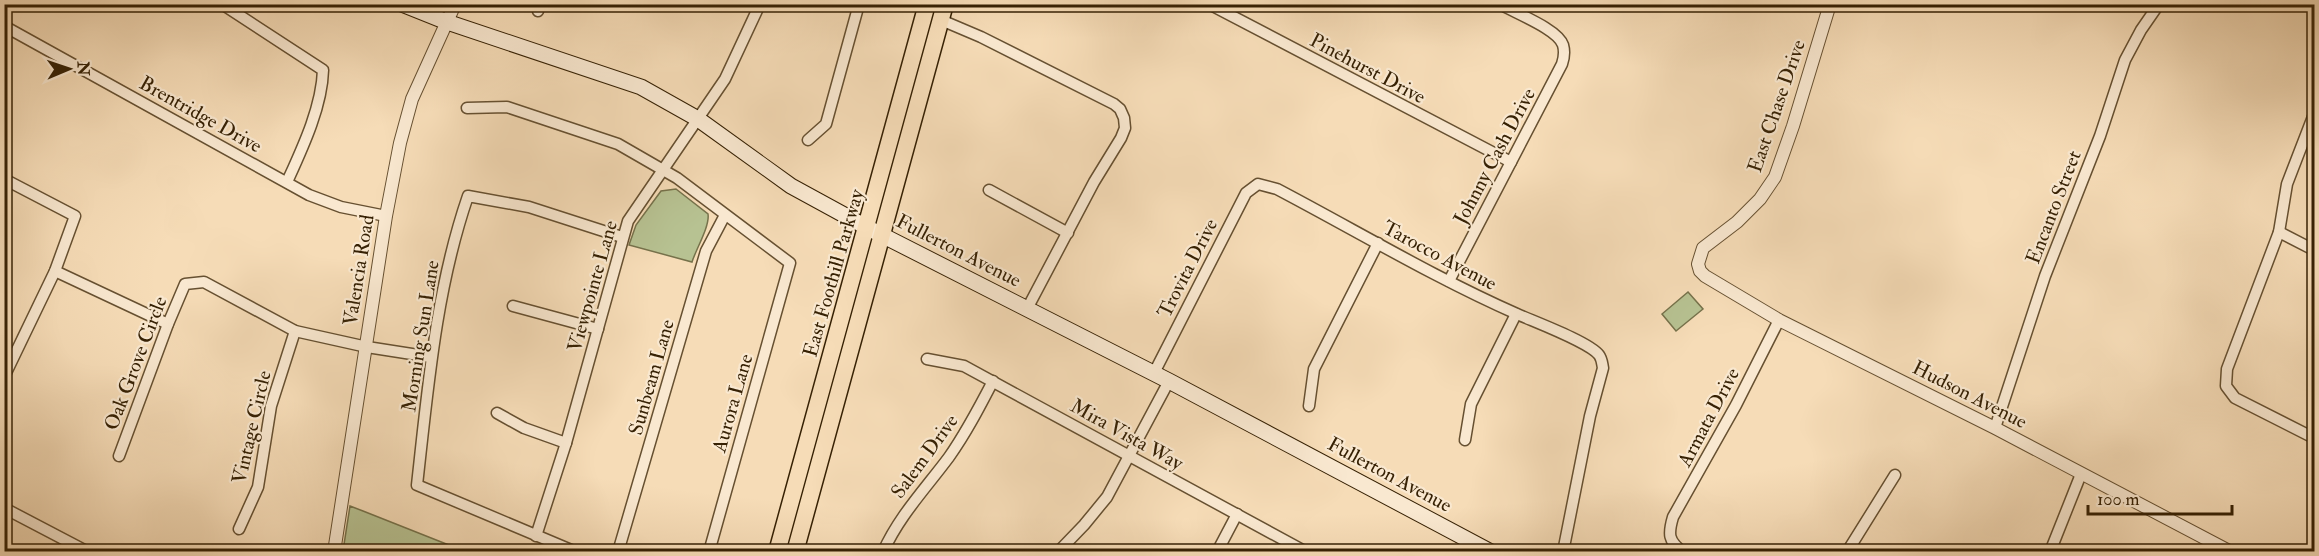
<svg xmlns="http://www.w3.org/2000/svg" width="2319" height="556" font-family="'IM FELL Double Pica',serif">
<rect width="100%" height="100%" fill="#f6dcb7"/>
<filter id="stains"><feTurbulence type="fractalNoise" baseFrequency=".00333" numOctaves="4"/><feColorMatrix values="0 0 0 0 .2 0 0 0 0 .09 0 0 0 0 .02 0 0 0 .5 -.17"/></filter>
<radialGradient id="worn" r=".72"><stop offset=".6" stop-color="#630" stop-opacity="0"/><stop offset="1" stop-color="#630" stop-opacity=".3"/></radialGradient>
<g fill="#b7c292" stroke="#76724b" stroke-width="1.5">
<path d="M676,189L708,214C710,226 696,249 692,262L629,245L636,225L661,191Z"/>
<polygon points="1688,292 1703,309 1676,331 1662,314"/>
<polygon points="350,506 363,511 464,551 343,551"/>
</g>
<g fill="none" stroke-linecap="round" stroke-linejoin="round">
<defs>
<g id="minor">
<path d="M222,4L323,70C322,107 302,149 287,182"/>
<polyline points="1209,4 1511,162"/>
<polyline points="538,11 539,4"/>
<polyline points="941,20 981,37 1114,104 1120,109 1124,118 1125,128 1121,138 1094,182 1027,309"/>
<polyline points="4,26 309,195 341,207 386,216"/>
<polyline points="467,108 507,107 618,144 677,178 790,263 709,552"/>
<polyline points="2314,114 2287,184 2279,232 2227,369 2226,386 2235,398 2314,438"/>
<polyline points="808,140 826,124 859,4"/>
<polyline points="4,179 75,216 55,271 4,377"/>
<polyline points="989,190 1068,233"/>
<polyline points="2279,232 2314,250"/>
<polyline points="55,271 168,324"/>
<path d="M1449,281L1562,64C1564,58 1565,52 1563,45C1558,29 1515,13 1500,4"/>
<polyline points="513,306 598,329"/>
<polyline points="927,359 964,366 1306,552"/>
<path d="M1154,373L1246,193L1258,184L1277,189C1357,231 1435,278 1517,314C1535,322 1589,342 1599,355C1602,359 1602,363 1603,368L1590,416L1563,552"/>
<polyline points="1309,406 1314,369 1378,243"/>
<polyline points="497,413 524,428 566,443"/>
<polyline points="1995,428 2045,276 2100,136 2125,60 2141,30 2159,4"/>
<polyline points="1465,440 1471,404 1516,314"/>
<polyline points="119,456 168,324 185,284 204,282 295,331 367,347 431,357"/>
<polyline points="4,508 88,552"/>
<polyline points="239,529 258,487 271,406 295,331"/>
<polyline points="536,536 566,443 628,221 725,79 760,4"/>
<path d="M576,552L417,485C428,387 436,289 468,196L529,207L622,237"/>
<polyline points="618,552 706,251 725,215"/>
<path d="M883,552C899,516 926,488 949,457C966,433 979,408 993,381"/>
<polyline points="1058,552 1084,525 1107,497 1169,381"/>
<polyline points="1217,552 1237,514"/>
<path d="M1683,552C1668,541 1668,534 1673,517L1736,405L1779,320"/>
<polyline points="1847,552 1895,475"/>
<polyline points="2050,552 2081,474"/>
</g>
<g id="tertiary">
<polyline points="1830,4 1793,126 1775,177 1760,199 1737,222 1703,248 1698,264 1700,271 1705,276 1779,320 1995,428 2231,552"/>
<polyline points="334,552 386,216 400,143 412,99 455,4"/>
</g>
<polyline id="secondary" points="402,4 447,22 641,87 698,119 791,186 868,228 1169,381 1491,552"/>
<g id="primary">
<polyline points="777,552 927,4"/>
<polyline points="795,552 945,4"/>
</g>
</defs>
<use href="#minor" stroke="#665031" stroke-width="13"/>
<use href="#tertiary" stroke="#665031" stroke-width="14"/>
<use href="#secondary" stroke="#362104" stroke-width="17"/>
<use href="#primary" stroke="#362104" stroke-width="19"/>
<use href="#minor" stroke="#f9e8d0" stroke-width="10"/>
<use href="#tertiary" stroke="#f9e8d0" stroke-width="12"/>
<use href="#secondary" stroke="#f9e8d0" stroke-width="15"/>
<use href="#primary" stroke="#f6dcb7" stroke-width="16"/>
</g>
<g text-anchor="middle" stroke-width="4.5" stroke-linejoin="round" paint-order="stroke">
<g font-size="20" fill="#362104" stroke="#f9e8d0">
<text transform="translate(1368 68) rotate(28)" y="7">Pinehurst Drive</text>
<text transform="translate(1776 106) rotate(-71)" y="7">East Chase Drive</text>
<text transform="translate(201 114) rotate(29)" y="7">Brentridge Drive</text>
<text transform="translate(1494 156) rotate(-62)" y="7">Johnny Cash Drive</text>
<text transform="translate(2053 207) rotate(-69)" y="7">Encanto Street</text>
<text transform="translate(959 250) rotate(27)" y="7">Fullerton Avenue</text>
<text transform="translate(1440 255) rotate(28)" y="7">Tarocco Avenue</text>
<text transform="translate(1187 268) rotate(-63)" y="7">Trovita Drive</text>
<text transform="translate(358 270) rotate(-81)" y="7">Valencia Road</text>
<text transform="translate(833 273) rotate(-74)" y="7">East Foothill Parkway</text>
<text transform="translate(592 286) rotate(-74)" y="7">Viewpointe Lane</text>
<text transform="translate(420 336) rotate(-81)" y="7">Morning Sun Lane</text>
<text transform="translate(135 363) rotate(-69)" y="7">Oak Grove Circle</text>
<text transform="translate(651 377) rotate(-74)" y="7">Sunbeam Lane</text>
<text transform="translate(1970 394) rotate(27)" y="7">Hudson Avenue</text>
<text transform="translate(732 403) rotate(-74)" y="7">Aurora Lane</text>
<text transform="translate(1708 417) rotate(-62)" y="7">Armata Drive</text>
<text transform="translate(251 427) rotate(-77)" y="7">Vintage Circle</text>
<text transform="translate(1127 434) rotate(29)" y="7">Mira Vista Way</text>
<text transform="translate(924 456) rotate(-54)" y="7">Salem Drive</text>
<text transform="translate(1390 474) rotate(28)" y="7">Fullerton Avenue</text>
</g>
</g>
<rect width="2319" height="556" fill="none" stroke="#f6dcb7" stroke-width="24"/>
<rect x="6" y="6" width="2307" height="544" fill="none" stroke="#362104" stroke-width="3"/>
<rect x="12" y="12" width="2295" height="532" fill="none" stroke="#362104" stroke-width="1.5"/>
<g transform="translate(69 69) rotate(88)" stroke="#f9e8d0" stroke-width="4.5" paint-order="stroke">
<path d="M0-4.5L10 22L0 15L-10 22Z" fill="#362104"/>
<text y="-9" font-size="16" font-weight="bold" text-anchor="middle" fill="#362104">N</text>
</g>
<path d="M2088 505v9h144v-9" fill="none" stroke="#362104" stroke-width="3"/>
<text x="2097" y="505" font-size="18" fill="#362104" stroke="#f9e8d0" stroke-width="4.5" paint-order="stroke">100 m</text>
<rect width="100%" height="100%" filter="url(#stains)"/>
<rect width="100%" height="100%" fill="url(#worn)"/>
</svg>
